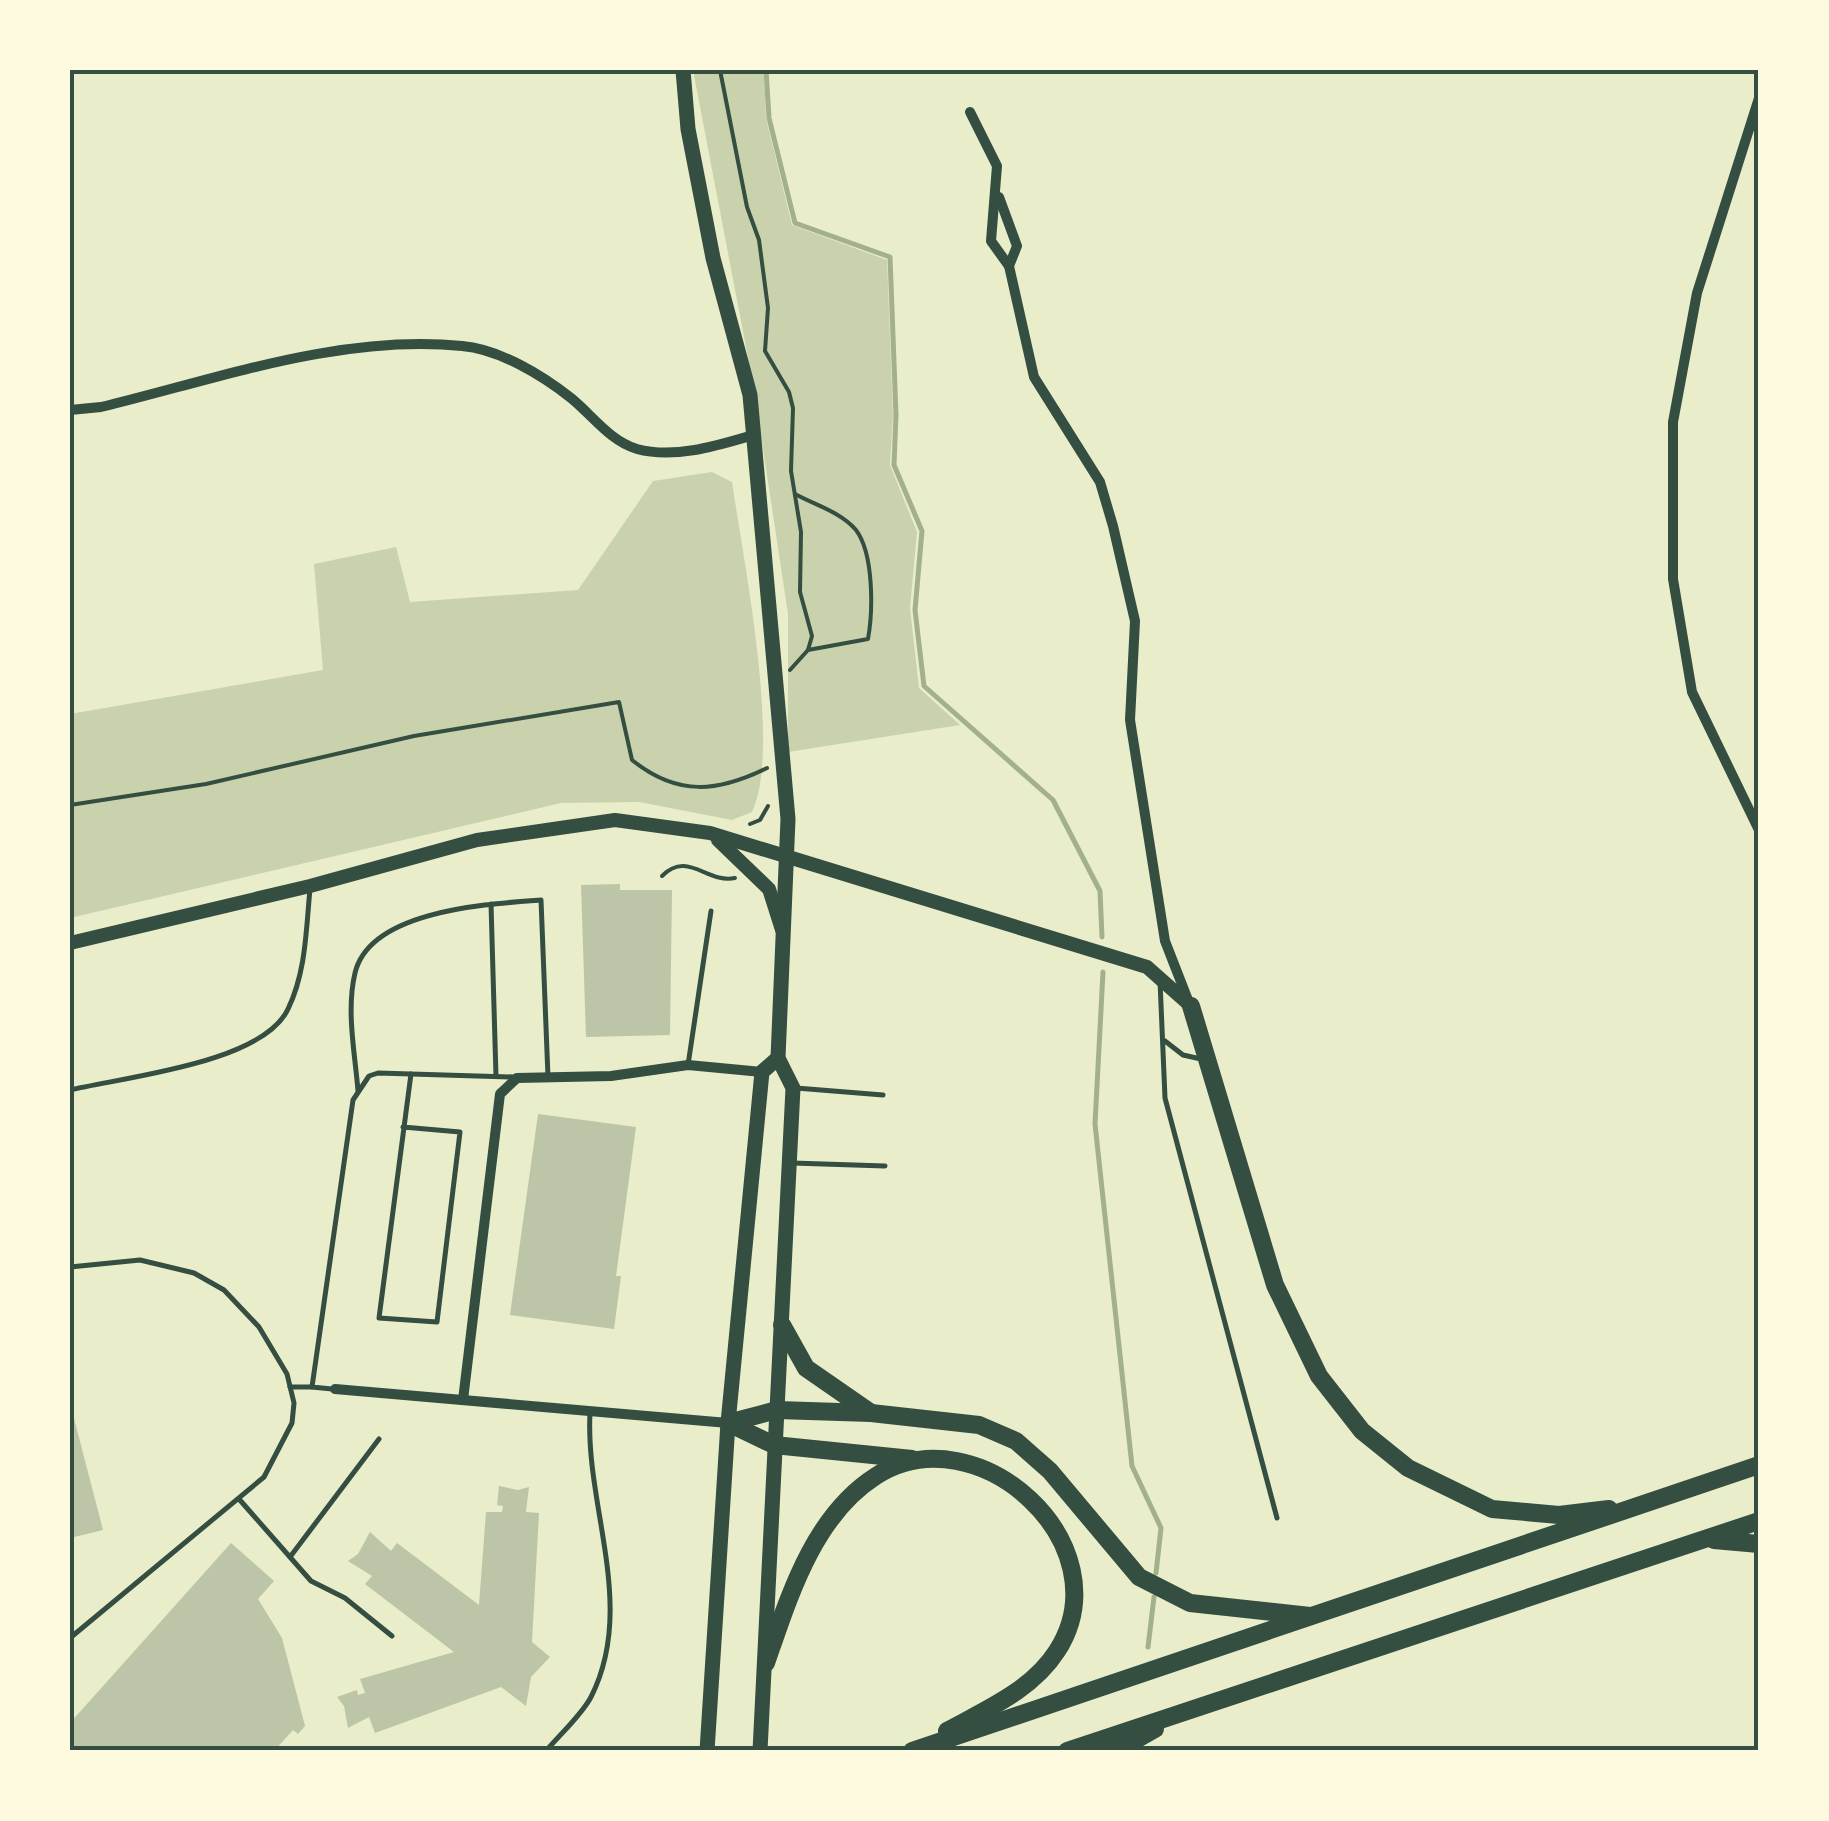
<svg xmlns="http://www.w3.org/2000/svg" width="1829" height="1821" font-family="Montserrat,sans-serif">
<rect width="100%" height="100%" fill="#e9edc9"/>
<g fill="#cad2ad">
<polygon points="693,70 764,70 766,118 792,225 887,260 893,415 890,465 917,532 910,608 919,688 960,725 788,752 788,614 754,389"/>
<path d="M712,472L732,482C743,558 782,749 752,812L732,820L639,802L561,803L70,918V714L323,670L314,564L396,547L410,602L578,590L653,481Z"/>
</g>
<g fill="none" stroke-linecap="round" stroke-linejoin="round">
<g stroke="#a3b18a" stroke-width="5">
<polyline points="766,70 769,118 795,223 890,257 896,415 894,465 922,531 915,610 924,686 1053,800 1100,891 1102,937"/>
<polyline points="1103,972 1095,1124 1132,1466 1161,1528 1156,1573"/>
<polyline points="1148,1647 1154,1597"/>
</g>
</g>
<g fill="#bcc5a7">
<polygon points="620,884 620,890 672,890 670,1035 586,1037 581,885"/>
<polygon points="538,1114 636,1127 616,1276 621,1276 614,1329 510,1315"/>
<polygon points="70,1403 103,1530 70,1538"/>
<polygon points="499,1486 518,1490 529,1487 526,1512 539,1513 532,1642 550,1657 531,1677 526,1706 501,1687 375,1733 369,1717 348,1728 344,1706 337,1697 357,1690 358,1695 365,1693 360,1679 454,1652 365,1584 372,1576 348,1561 358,1554 370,1532 391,1551 397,1543 479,1605 486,1512 502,1512 503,1506 497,1505"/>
<polygon points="231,1543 274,1581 258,1599 282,1638 305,1726 298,1734 293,1730 274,1751 70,1751 70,1723"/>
</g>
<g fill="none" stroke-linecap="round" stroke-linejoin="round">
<g stroke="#344e41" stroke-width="4">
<polyline points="720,70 747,207 759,240 768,308 765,351 789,392 793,408 791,471 801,532 800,592 812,636 808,650 790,670"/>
<path d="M795,494C815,505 841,512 856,530C874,554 873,611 868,639L808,650"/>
<path d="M70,805L206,784L414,736L619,702L632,760C678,797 718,792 767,768"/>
<polyline points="750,824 760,820 768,806"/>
<path d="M662,876C688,850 707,884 735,878"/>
</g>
<g stroke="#344e41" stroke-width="5">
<polyline points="491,904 496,1076"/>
<polyline points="1160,981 1165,1098 1277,1518"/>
<polyline points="1165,1041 1183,1055 1201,1059"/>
<polyline points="688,1065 711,911"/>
<polyline points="796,1088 883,1095"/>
<path d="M70,1090C125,1077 263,1063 288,1009C306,972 306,930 310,889"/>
<path d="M358,1091C355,1053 346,1011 355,973C370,910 488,904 541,900L548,1077"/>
<polyline points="403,1127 460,1132 437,1322 379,1318 411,1074"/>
<polyline points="792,1163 885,1166"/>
<polyline points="70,1267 140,1260 194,1273 224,1290 259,1327 287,1374 294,1403 292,1423 264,1477 70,1638"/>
<polyline points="290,1387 312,1387"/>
<polyline points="332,1389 312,1387 353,1100 369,1076 378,1073 514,1077"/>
<polyline points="239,1499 311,1581 345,1598 392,1636"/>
<polyline points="290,1557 379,1439"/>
<path d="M546,1751C560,1734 581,1716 591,1697C637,1606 585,1507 590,1413"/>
</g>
<g stroke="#344e41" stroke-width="10">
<polyline points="1759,98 1697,293 1673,422 1673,579 1692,692 1759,830"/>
<polyline points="970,112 997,166 991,241 1009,266 1034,377 1100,482 1113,526 1135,621 1130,720 1165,941 1188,1000"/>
<polyline points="999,197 1017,246 1009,266"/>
<path d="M70,410L101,407C217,379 340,334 462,346C499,349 542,375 571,398C592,415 610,441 637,449C674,459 716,446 750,436"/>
<polyline points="335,1389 728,1423"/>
<polyline points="463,1400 500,1094 517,1078 611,1076 688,1065 762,1072"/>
</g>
<g stroke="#344e41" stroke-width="14">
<polyline points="718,840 769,889 782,930"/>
<polyline points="70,943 310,886 477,840 615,820 710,833 1147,967 1191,1006"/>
</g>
<g stroke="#344e41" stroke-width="15">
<polyline points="683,70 688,129 713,258 750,395 788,819 778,1058 793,1088 760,1751"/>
<polyline points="707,1751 728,1423 762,1072 778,1058"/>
</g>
<g stroke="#344e41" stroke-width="18">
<polyline points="1191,1006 1275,1285 1319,1376 1362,1431 1408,1468 1492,1509 1559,1515 1609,1509"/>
<polyline points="782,1325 806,1368 871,1413"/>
<polyline points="728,1423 777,1410 871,1413 979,1425 1016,1441 1050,1471 1139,1577 1190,1603 1310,1616"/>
<polyline points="728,1423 774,1445 912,1459"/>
<polyline points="1714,1540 1759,1544"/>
<path d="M766,1663C789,1597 813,1516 876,1476C977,1411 1125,1545 1057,1651C1032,1690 987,1709 947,1731"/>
<polyline points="912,1751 1759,1465"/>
<polyline points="1067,1751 1759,1521"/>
<polyline points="1116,1751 1155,1729"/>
</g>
</g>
<rect width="1829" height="1821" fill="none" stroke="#fefae0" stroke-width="145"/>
<rect x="72" y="72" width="1684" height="1676" fill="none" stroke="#344e41" stroke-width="4"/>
</svg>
